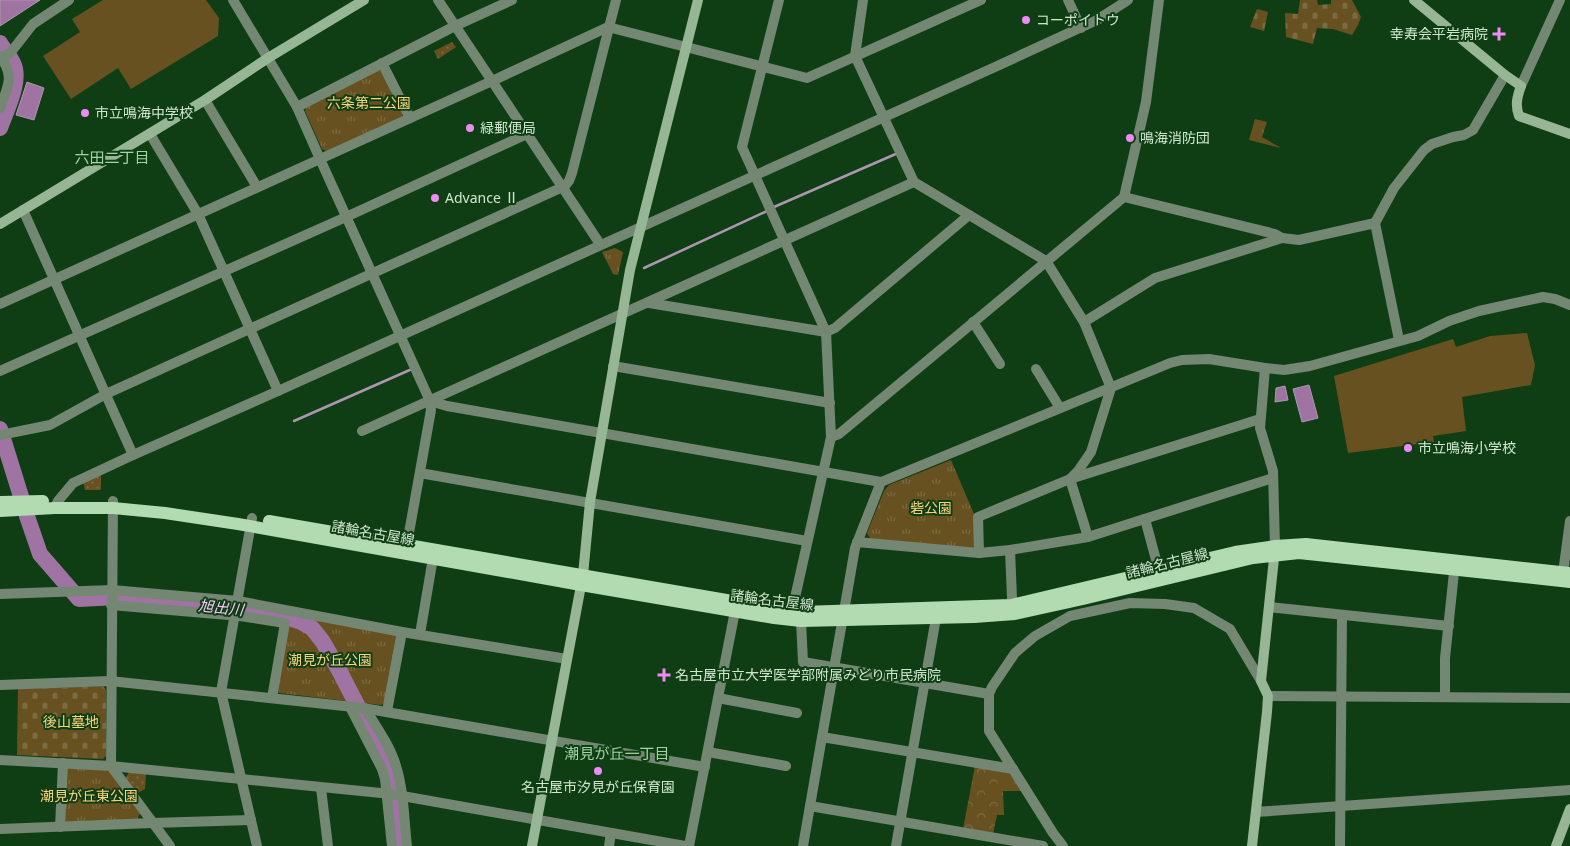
<svg xmlns="http://www.w3.org/2000/svg" width="1570" height="846" font-family="'Noto Sans','Noto Sans JP',sans-serif">
<defs>
<pattern id="grass-dots" width="8" height="8" patternUnits="userSpaceOnUse" patternTransform="scale(1.25)"><rect width="8" height="8" fill="#675121"/><path d="M2 2h.1M6 6h.1" fill="none" stroke="#7c6a40" stroke-width="1.8" stroke-linecap="round"/></pattern>
<pattern id="forest-crowns" width="20" height="18" patternUnits="userSpaceOnUse" patternTransform="scale(1.25)"><rect width="20" height="18" fill="#675121"/><path d="M2 6a3 3 0 1 1 6 0M12 15a3 3 0 1 1 6 0" fill="none" stroke="#7c6a40"/></pattern>
<pattern id="cemetery-stones" width="16" height="16" patternUnits="userSpaceOnUse" patternTransform="scale(1.25)"><rect width="16" height="16" fill="#675121"/><path d="M2 7V4a2 2 0 0 1 4 0v3zM10 15v-3a2 2 0 0 1 4 0v3z" fill="#7c6a40"/></pattern>
<pattern id="park-tufts" width="24" height="20" patternUnits="userSpaceOnUse" patternTransform="scale(1.25)"><rect width="24" height="20" fill="#675121"/><path d="M3 7l-1-3M5 7V3M7 7l1-3M15 17l-1-3M17 17v-4M19 17l1-3" fill="none" stroke="#7c6a40"/></pattern>
</defs>
<rect width="100%" height="100%" fill="#103e14"/>
<g fill="url(#grass-dots)">
<polygon points="452,42 456,47 438,59 434,51"/>
<polygon points="101,474 101,490 85,490 83,482"/>
<polygon points="129,772 146,774 145,789 136,794 125,779"/>
</g>
<polygon fill="url(#forest-crowns)" points="975,766 1009,772 1022,791 1003,791 1004,815 997,815 993,834 963,829"/>
<g fill="url(#cemetery-stones)">
<polygon points="1300,0 1317,0 1318,5 1331,4 1331,0 1352,0 1361,17 1358,25 1352,35 1333,29 1317,28 1313,44 1286,37 1285,13 1298,14"/>
<polygon points="1257,9 1268,12 1264,31 1250,27"/>
<polygon points="103,686 106,690 106,756 103,759 17,755 18,689"/>
</g>
<g fill="url(#park-tufts)">
<polygon points="378,70 383,72 404,112 402,117 326,151 322,149 305,111 306,107"/>
<polygon points="1255,119 1267,122 1262,137 1281,148 1249,140"/>
<polygon points="615,248 623,252 618,275 613,274 602,252"/>
<polygon points="951,460 974,514 975,547 971,549 871,540 867,533 884,491 889,485"/>
<polygon points="290,614 394,633 397,637 384,703 381,705 279,693 276,689"/>
<polygon points="68,768 106,770 110,772 140,813 137,820 66,823 62,820 65,771"/>
</g>
<g fill="#675121">
<polygon points="103,0 206,0 219,18 218,36 131,89 118,68 71,99 43,56 80,32 72,19"/>
<polygon points="1527,333 1535,365 1531,385 1462,397 1466,431 1433,436 1434,442 1348,453 1334,376 1453,339 1456,347 1490,336"/>
</g>
<g fill="#9f74a2" stroke="#ad96af">
<polygon points="0,0 40,0 0,26"/>
<polygon points="27,82 44,88 34,120 16,115"/>
<polygon points="1309,385 1318,418 1302,422 1293,389"/>
<polygon points="1285,386 1288,400 1275,402 1276,388"/>
</g>
<g fill="none" stroke-linecap="round" stroke-linejoin="round">
<g stroke="#ad96af" stroke-width="2.5">
<polyline points="774,207 898,153"/>
<polyline points="644,268 767,211"/>
<polyline points="294,421 412,369"/>
</g>
<g stroke="#9f74a2" stroke-width="16">
<path d="M0,43C4,50 10,56 13,63C22,80 6,111 0,128"/>
<polyline points="0,429 28,519 40,554 79,599 117,597 243,610 289,618 301,622 312,628 323,642 340,672 389,767 394,787 400,846"/>
</g>
<g stroke="#738773" stroke-width="10">
<polyline points="438,0 492,81 608,27 807,78 981,0"/>
<polyline points="779,0 742,147 826,332 831,437 792,611"/>
<polyline points="863,0 855,56 914,182 1046,261 1084,322 1111,388 1091,452 1078,471 1070,479 1260,419"/>
<polyline points="1068,0 1081,28"/>
<path d="M0,56C15,78 8,85 0,108"/>
<polyline points="2,59 11,52 33,24 69,0"/>
<polyline points="382,63 410,118"/>
<polyline points="1521,86 1560,0"/>
<polyline points="205,100 257,187"/>
<polyline points="297,107 455,26 512,0"/>
<polyline points="150,134 198,214 278,391"/>
<polyline points="1124,197 1275,234 1282,238 1299,240 1375,223 1399,340"/>
<polyline points="23,210 133,455"/>
<polyline points="1375,223 1394,188 1424,150 1432,144 1453,137 1464,135 1473,130 1505,75"/>
<polyline points="649,303 826,332 835,328 969,215"/>
<polyline points="0,304 320,159 297,107 233,0"/>
<polyline points="973,322 1000,364"/>
<polyline points="1084,322 1155,278 1282,238"/>
<polyline points="613,366 830,403"/>
<polyline points="1265,368 1260,428 1273,471 1275,546"/>
<polyline points="1036,369 1060,408"/>
<polyline points="0,371 346,217 527,134"/>
<polyline points="430,401 447,406 881,482"/>
<polyline points="362,431 914,182"/>
<polyline points="0,435 50,425 106,394 565,186 569,181 572,173 616,0"/>
<polyline points="831,437 839,434 1124,197 1146,102 1159,0"/>
<polyline points="420,473 807,541"/>
<polyline points="113,501 111,766 170,846"/>
<polyline points="55,508 58,501 73,483 133,455 278,391 995,67 1097,20 1128,0"/>
<polyline points="252,518 221,692 257,846"/>
<polyline points="1145,519 1159,571"/>
<polyline points="857,542 979,553 1010,550 1088,537 1273,478"/>
<polyline points="407,544 431,410 430,401 320,159 492,81 600,244"/>
<polyline points="1010,550 1012,598 1011,605"/>
<polyline points="979,553 978,517 1070,479 1088,537"/>
<polyline points="1563,573 1570,521"/>
<polyline points="0,594 112,590 238,601 402,632 567,659"/>
<polyline points="111,605 240,616 285,623 272,698"/>
<polyline points="1269,607 1449,626"/>
<polyline points="801,621 803,662 989,694 989,731 1053,833 1063,846"/>
<polyline points="420,634 433,558"/>
<polyline points="0,685 110,681 363,708 705,767"/>
<polyline points="989,694 992,687 1015,653 1035,636 1070,616 1130,603 1165,604 1194,608 1230,629 1261,681"/>
<polyline points="1268,696 1570,698"/>
<polyline points="1445,697 1445,658 1455,563"/>
<polyline points="718,698 797,713"/>
<polyline points="350,707 382,769 385,779 392,846"/>
<path d="M365,708C376,727 390,745 396,766C404,791 404,820 407,846"/>
<polyline points="387,711 402,632"/>
<polyline points="822,737 1013,769"/>
<polyline points="708,752 786,766"/>
<polyline points="0,760 111,766 391,794 685,846"/>
<polyline points="321,788 328,846"/>
<polyline points="810,806 1043,846"/>
<polyline points="1256,812 1570,790"/>
<polyline points="60,827 63,763"/>
<polyline points="0,829 152,823 251,820"/>
<polyline points="609,846 611,833"/>
<polyline points="689,846 735,611"/>
<polyline points="803,846 855,548 881,482 1124,382 1170,363 1182,360 1209,359 1265,368 1284,370 1310,366 1418,336 1449,321 1479,311 1543,297 1555,299 1570,305"/>
<polyline points="896,846 936,618"/>
<polyline points="1340,846 1342,615"/>
</g>
<g stroke="#97b696" stroke-width="10">
<path d="M1414,0L1505,75L1521,86C1517,97 1515,105 1519,116L1570,134"/>
<polyline points="0,224 205,100 268,58 364,0"/>
<polyline points="532,846 583,575 590,502 630,270 698,0"/>
<polyline points="1252,846 1267,712 1268,696 1261,681 1275,549"/>
<polyline points="1556,846 1570,809"/>
</g>
<g stroke="#b2dbb2" stroke-width="12">
<polyline points="0,502 43,501"/>
<polyline points="0,511 55,508 113,508 165,513 238,524 581,585 774,618 801,621 974,617 1015,614 1083,599 1253,558 1299,553 1570,582"/>
<polyline points="269,521 738,602 802,612 1011,605 1235,552 1275,546 1306,544 1570,573"/>
</g>
</g>
<g fill="#ef8bf6" stroke="#103e14" stroke-width="2">
<circle cx="1026" cy="20" r="5"/>
<path d="M1496.5 26.5h5v5h5v5h-5v5h-5v-5h-5v-5h5z"/>
<circle cx="85" cy="113" r="5"/>
<circle cx="470" cy="128" r="5"/>
<circle cx="1130" cy="138" r="5"/>
<circle cx="435" cy="198" r="5"/>
<circle cx="1408" cy="448" r="5"/>
<path d="M661.5 667.5h5v5h5v5h-5v5h-5v-5h-5v-5h5z"/>
<circle cx="598" cy="771" r="5"/>
</g>
<g text-anchor="middle" stroke-width="4" stroke-linejoin="round" paint-order="stroke">
<g font-size="14" fill="#cee6ce" stroke="#103e14" text-anchor="start">
<text x="1036" y="25">コーポイトウ</text>
<text x="1488" y="39" text-anchor="end">幸寿会平岩病院</text>
<text x="95" y="118">市立鳴海中学校</text>
<text x="480" y="133">緑郵便局</text>
<text x="1140" y="143">鳴海消防団</text>
<text x="445" y="203">Advance Ⅱ</text>
<text x="1418" y="453">市立鳴海小学校</text>
<text x="675" y="680">名古屋市立大学医学部附属みどり市民病院</text>
<text x="598" y="792" text-anchor="middle">名古屋市汐見が丘保育園</text>
</g>
<g font-size="14" fill="#fcd37d" stroke="#103e14">
<text x="369" y="108">六条第二公園</text>
<text x="931" y="513">砦公園</text>
<text x="330" y="665">潮見が丘公園</text>
<text x="71" y="727">後山墓地</text>
<text x="89" y="801">潮見が丘東公園</text>
</g>
<g font-size="14" fill="#cee6ce" stroke="#103e14">
<text transform="translate(373 533) rotate(10)" y="5">諸輪名古屋線</text>
<text transform="translate(1167 563) rotate(-14)" y="5">諸輪名古屋線</text>
<text transform="translate(772 600) rotate(7)" y="5">諸輪名古屋線</text>
</g>
<g font-size="15" fill="#a3d3a3" stroke="#103e14">
<text x="112" y="163">六田二丁目</text>
<text x="617" y="759">潮見が丘一丁目</text>
</g>
<g font-size="15" font-style="italic" fill="#f8c4fb" stroke="#103e14">
<text transform="translate(221 608) rotate(6)" y="5">旭出川</text>
</g>
</g>
</svg>
